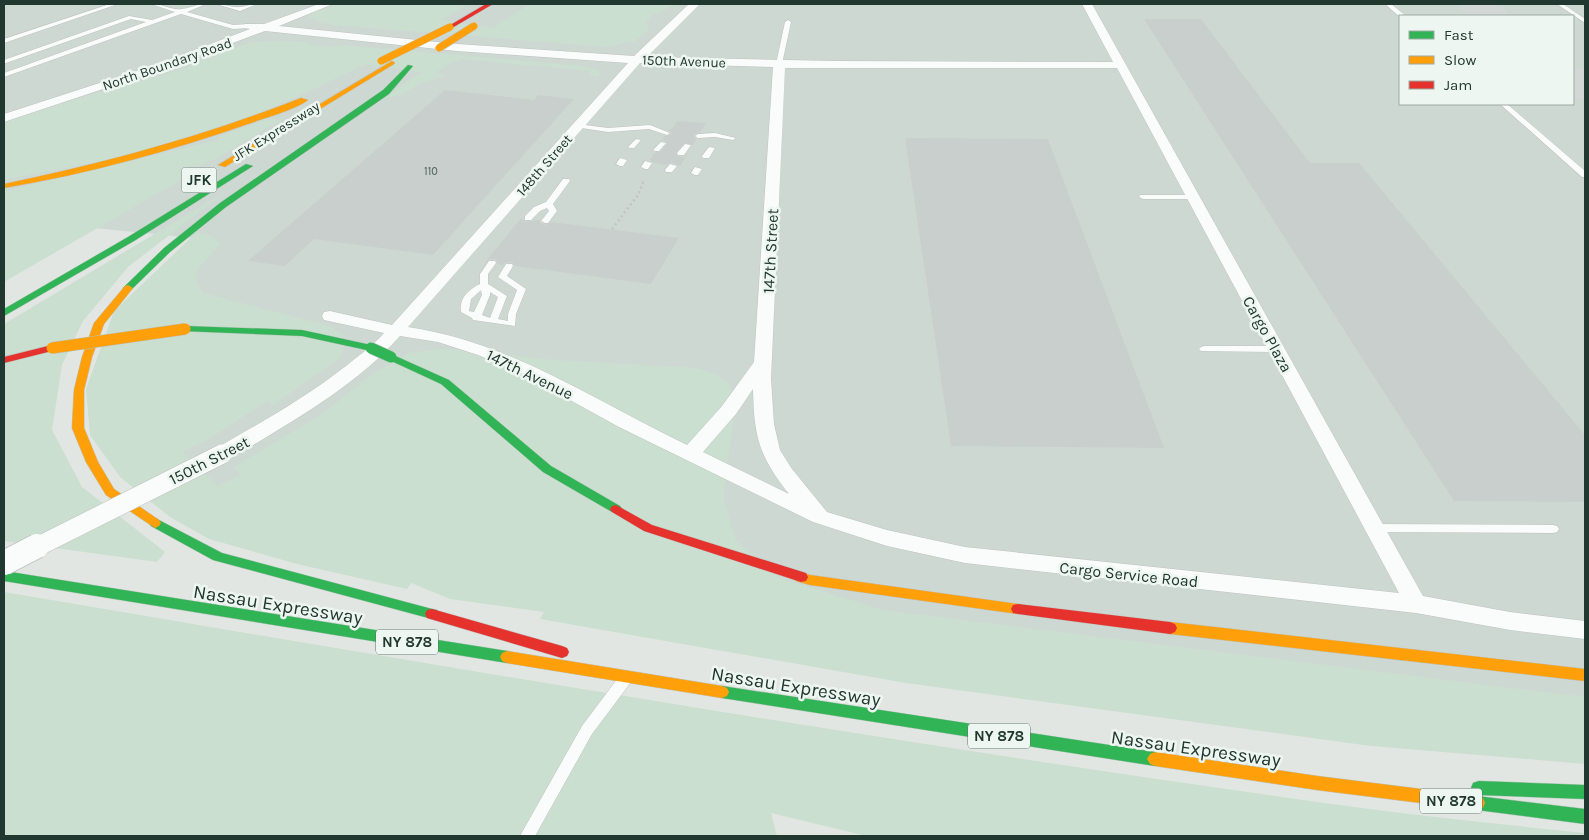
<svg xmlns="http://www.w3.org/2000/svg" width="1589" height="840" font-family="Karla,sans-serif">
<rect width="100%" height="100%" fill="#e1e6e3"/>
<path fill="#ced8d3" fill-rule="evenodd" d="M4,4H1585V716L243,527L142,444L194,238L4,219ZM1400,16H1573V104H1400Z"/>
<g fill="#cadfcf">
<polygon points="332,4 468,4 441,20 493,28 530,4 674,4 658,14 654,13 645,23 648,24 648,30 633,43 632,41 609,47 333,25 318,22 315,18 308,18 310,15"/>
<path d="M282,41L308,42L305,44L337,47L340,45L583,66L597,70L600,74L598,77L591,76L590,71L464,59L450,63L435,73L446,75C437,79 427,80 419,84C404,92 403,98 385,97L422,72L365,64L310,91L252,116L193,136L115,158L4,180V122L96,93L177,71L239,46L255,42Z"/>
<polygon points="271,118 280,120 214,160 208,160 179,181 4,282 4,191 218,140 218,137"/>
<polygon points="228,190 128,267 83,321 62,365 52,430 82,487 165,552 157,562 4,541 4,324"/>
<polygon points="197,232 211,236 221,243 198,269 196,282 204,293 329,326 343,335 345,346 339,359 273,405 267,401 209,439 182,452 218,486 240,475 234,467 319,416 378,370 409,353 438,349 463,350 553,360 696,368 716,374 729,384 736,400 723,497 736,541 780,578 883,610 1585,697 1585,764 1371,746 906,683 540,619 544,612 450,599 411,583 407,589 297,564 209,539 170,517 120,477 90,435 86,389 114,311"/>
<path d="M4,592C453,668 902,745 1354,807C1431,817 1508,825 1585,833V836H866L771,813L777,836H4Z"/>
</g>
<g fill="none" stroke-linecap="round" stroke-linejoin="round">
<g fill="#d3d8d6" fill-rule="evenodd">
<polygon points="1457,4 1497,4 1504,8 1509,16 1468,16 1462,11"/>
<polygon points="1573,67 1585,70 1585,100 1573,97"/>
</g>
</g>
<g fill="#c9cfcc">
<polygon points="1144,19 1201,19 1310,163 1359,163 1585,435 1585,502 1454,501"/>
<polygon points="445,90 534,100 538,95 574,99 433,255 314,239 285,266 248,261"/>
<polygon points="677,121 706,123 700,132 693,135 696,139 693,145 684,143 676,152 678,157 684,157 690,150 680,166 671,162 667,165 654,163 650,160 654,153 660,152 667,144 667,142 662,140 664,136 671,135 672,132 668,130 672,129"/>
<polygon points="905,138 1048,139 1164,448 951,446"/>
<polygon points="521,218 525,222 540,220 540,223 545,225 551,222 679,238 651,284 515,266 512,262 506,262 503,265 498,264 495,259 489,259 485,262"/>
</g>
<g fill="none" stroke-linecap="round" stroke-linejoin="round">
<defs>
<g id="lane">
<polygon points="110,4 118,4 4,43 4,39"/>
<path d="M151,4C161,3 173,11 182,9C191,8 197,4 206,4L187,12L233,25L249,24L252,26L249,28L233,29L181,14L4,77V73L146,22L131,19L6,63L4,64V60L129,16L152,20L175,12Z"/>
<path d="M216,4C224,4 233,8 241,7C247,6 251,4 257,4L240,11Z"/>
<polygon points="1385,4 1391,4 1406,16 1400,17"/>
<polygon points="1557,4 1563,4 1585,19 1585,23"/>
<polygon points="788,20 791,22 782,64 779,66 776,64 785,22"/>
<polygon points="1500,104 1507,104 1585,171 1585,177 1582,177"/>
<polygon points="577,124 608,128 650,125 670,133 667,135 649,129 608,132 575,127 575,125"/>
<polygon points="715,133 736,138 733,140 715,137 698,138 695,136 698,134"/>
<polygon points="636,139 641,140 634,148 630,148 628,147"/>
<polygon points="661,142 666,143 659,151 655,151 653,150"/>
<polygon points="685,144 691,145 684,155 678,155 677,153"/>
<polygon points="709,147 715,148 709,158 703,158 702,156"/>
<polygon points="620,158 627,160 623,166 620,166 616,164"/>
<polygon points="645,161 652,163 648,169 645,169 641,167"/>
<polygon points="670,164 677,166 672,172 666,172 665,170"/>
<polygon points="695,167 702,169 698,175 695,175 691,173"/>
<polygon points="563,179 569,179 570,181 553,204 557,211 548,223 545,223 541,221 549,211 547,208 540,211 531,220 525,220 525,216 534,207 546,202"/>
<polygon points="1140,195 1193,195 1197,197 1193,199 1143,199 1139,197"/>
<path d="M489,261H495L496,263L488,274V284L507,296L498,319L508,321V314L517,290L498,277L506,264H512L513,266L507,276L526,289L516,314L515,326L473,320L472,318L461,312C459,298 468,290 480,284V274ZM481,290L482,295L474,312L469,311L471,299ZM490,292L498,297L490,318L482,315L490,295Z"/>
<polygon points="1204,346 1277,346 1282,349 1277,352 1201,351 1199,349 1201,347"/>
<polygon points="1375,524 1553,525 1557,526 1559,529 1557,532 1553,533 1375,532 1371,531 1369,528 1371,525"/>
<polygon points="626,673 631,674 632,678 631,682 592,734 535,836 520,836 582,726 621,674"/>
</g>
<path id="street" d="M319,4H333L279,26L457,44L634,56L689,4H700L647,57L835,61L1113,62L1082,4H1092L1423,596L1510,612L1585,621V639L1510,630L1416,613L965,563L887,546L813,522L619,427L519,372L478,355L438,342L400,336C355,387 287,425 229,459L222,461L215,459L212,454L215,449C260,423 305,398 346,366C359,355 373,346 384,333L324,320L322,316L324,312L330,311L392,325L628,63L457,51L265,31L163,69L4,122V114L155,65L250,29L245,28L244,26L245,24H264ZM640,63L773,67L754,362L722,406L687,445C595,401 510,342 408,327ZM785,68H1117L1399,593L965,547L887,530L827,512L792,469L780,450L774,424L771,379ZM753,389C754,437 759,456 789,494L703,452L736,414Z"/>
<g id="fast">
<polygon points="408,65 413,66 389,94 226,207 170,252 131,290 125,290 123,288 125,286 164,248 220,203 383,90"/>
<polygon points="246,164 253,166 134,241 4,316 4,309 128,237"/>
<polygon points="185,326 302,330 371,345 376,348 371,351 302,336 181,331 180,329"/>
<polygon points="391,354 449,380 551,466 620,506 622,509 620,512 612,512 543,472 441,384 387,359 386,357"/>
<polygon points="155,518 222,553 432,609 437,610 439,614 437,618 432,619 213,560 151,526 149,523 151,520"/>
<polygon points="4,571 507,651 512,653 514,657 512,661 507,663 4,581"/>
<polygon points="722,686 1155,752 1160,754 1163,759 1160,764 1155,766 722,698 717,696 715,692 717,688"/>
<polygon points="1479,781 1585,785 1585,799 1479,795 1473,793 1471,788 1473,783"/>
<polygon points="1477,796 1585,809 1585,824 1477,810 1471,808 1469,803 1471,798"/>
</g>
<g id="slow">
<polygon points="392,61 395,63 394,64 225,167 218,165"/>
<path d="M301,98L308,100C295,110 267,117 251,123C171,151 87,174 4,188V184C106,163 204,136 301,98Z"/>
<polygon points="128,285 133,288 104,324 92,357 84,390 84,428 98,462 114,489 159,520 161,523 159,526 155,528 106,495 86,462 72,428 74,390 82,357 94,323 125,286"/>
<polygon points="801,572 810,575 1018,604 1023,605 1025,609 1023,613 1018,614 810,585 796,581 794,577 796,573"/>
<polygon points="1170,622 1585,669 1585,681 1170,634 1165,632 1163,628 1165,624"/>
<polygon points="507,651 722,686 727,688 729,692 727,696 722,698 507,663 502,661 500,657 502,653"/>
<polygon points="1155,752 1317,776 1477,796 1483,798 1485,803 1483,808 1477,810 1317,790 1155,766 1150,764 1147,759 1150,754"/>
</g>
<g id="jam">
<polygon points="486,4 493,4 452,28 447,27"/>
<polygon points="52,345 56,346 57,348 56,350 4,363 4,357"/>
<polygon points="616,505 652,525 806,573 808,577 806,581 801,582 644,531 612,512 610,509 612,506"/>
<polygon points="1018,604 1170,622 1175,624 1177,628 1175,632 1170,634 1018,614 1013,613 1011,609 1013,605"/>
<polygon points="432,609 562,646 567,648 569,652 567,656 562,658 427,618 425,614 427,610"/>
</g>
</defs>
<use href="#lane" stroke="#bec3c0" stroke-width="1"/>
<use href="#street" stroke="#bec3c0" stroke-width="1"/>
<use href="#fast" stroke="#bbc3c0" stroke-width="1"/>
<use href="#slow" stroke="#bbc3c0" stroke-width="1"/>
<use href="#jam" stroke="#bbc3c0" stroke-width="1"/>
<polyline stroke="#bfc6c4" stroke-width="2.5" stroke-dasharray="2 3" stroke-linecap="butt" points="612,229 638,195 644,180"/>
<use href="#lane" fill="#fafbfb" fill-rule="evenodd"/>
<use href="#street" fill="#fafbfb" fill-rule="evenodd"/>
<use href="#fast" fill="#30b455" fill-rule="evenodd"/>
<use href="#slow" fill="#ff9f0a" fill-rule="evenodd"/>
<use href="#jam" fill="#e5322d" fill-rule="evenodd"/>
<defs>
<polyline id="street-bridge-far1" points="35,548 222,454"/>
<polyline id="street-bridge" points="4,563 37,546"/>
<polyline id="fast-bridge" points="371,348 391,357"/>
<g id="slow-bridge-far1">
<polyline points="439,48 474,26"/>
<polyline points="381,61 450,27"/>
</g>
<polyline id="slow-bridge" points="52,348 185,329"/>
</defs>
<use href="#street-bridge-far1" stroke="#bec3c0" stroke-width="20" stroke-linecap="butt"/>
<use href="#street-bridge" stroke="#bec3c0" stroke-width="26" stroke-linecap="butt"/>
<use href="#fast-bridge" stroke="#bbc3c0" stroke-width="12" stroke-linecap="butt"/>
<use href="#slow-bridge-far1" stroke="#bbc3c0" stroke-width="8" stroke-linecap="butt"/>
<use href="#slow-bridge" stroke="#bbc3c0" stroke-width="12" stroke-linecap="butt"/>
<use href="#street-bridge-far1" stroke="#fafbfb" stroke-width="19"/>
<use href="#street-bridge" stroke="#fafbfb" stroke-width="24"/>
<use href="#fast-bridge" stroke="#30b455" stroke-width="11"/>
<use href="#slow-bridge-far1" stroke="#ff9f0a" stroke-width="7"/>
<use href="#slow-bridge" stroke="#ff9f0a" stroke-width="11"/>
</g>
<g text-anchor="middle" stroke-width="5" stroke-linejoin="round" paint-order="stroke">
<g font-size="11" fill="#4b5e58">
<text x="431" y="175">110</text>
</g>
<g font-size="14" fill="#203830" stroke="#eef6f1">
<text transform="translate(684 61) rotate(2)" y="5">150th Avenue</text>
<text transform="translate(167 64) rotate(-19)" y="5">North Boundary Road</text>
<text transform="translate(276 131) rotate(-32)" y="5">JFK Expressway</text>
<text transform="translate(544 165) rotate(-49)" y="5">148th Street</text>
</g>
<g fill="#eef6f1" stroke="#5e716a" stroke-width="1">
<rect x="181.5" y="167.5" width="35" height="25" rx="4"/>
<rect x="376" y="629.5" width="62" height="25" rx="4"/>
<rect x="968" y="723.5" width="62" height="25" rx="4"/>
<rect x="1420" y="788.5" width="62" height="25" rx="4"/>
</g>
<g font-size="15" font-weight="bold" fill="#203830">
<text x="199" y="185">JFK</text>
<text x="407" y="647">NY 878</text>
<text x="999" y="741">NY 878</text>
<text x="1451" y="806">NY 878</text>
</g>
<g font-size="16" fill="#203830" stroke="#eef6f1">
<text transform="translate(770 251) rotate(-87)" y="6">147th Street</text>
<text transform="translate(1268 334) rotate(61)" y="6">Cargo Plaza</text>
<text transform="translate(530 374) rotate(26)" y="6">147th Avenue</text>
<text transform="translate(209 460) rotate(-27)" y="6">150th Street</text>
<text transform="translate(1129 574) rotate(6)" y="6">Cargo Service Road</text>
</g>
<g font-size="19" fill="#203830" stroke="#eef6f1">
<text transform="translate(278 604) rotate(9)" y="7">Nassau Expressway</text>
<text transform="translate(796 686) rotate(9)" y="7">Nassau Expressway</text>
<text transform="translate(1196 748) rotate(8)" y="7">Nassau Expressway</text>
</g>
</g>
<rect width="1589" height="840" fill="none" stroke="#203830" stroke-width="10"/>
<rect x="1399" y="15" width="175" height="90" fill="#eef6f1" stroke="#9caaa4"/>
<rect x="1409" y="31" width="25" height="8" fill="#30b455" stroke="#9caaa4"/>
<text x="1444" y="40" font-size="15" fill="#203830">Fast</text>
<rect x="1409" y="56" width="25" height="8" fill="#ff9f0a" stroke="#9caaa4"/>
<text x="1444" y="65" font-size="15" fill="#203830">Slow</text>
<rect x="1409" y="81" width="25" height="8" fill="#e5322d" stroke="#9caaa4"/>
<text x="1444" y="90" font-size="15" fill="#203830">Jam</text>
</svg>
